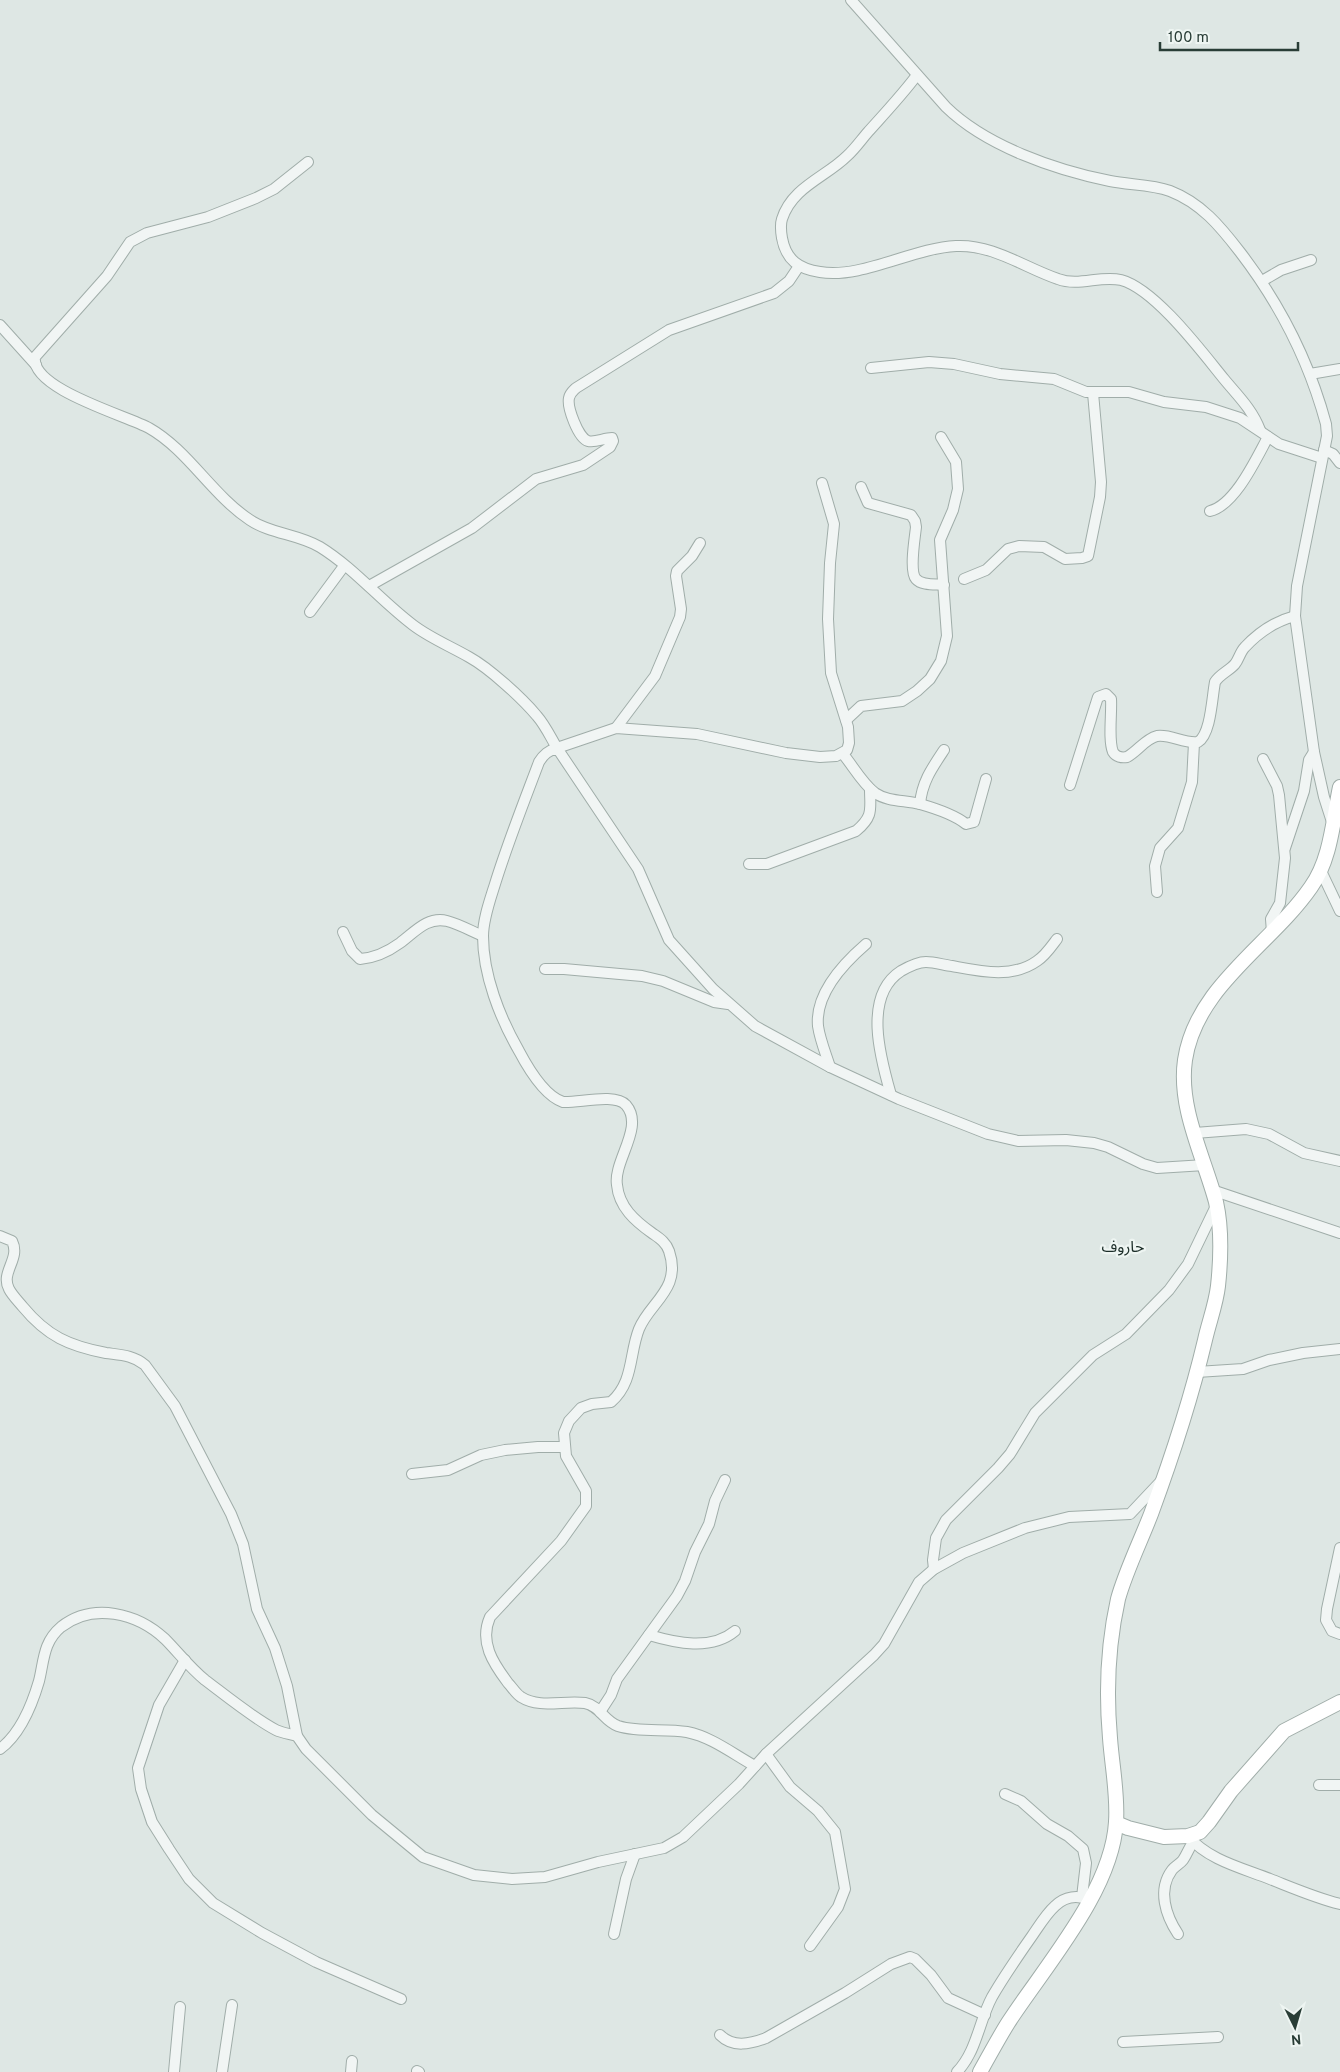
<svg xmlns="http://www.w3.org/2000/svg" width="1340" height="2072" font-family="Overpass,'Noto Sans Arabic',sans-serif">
<rect width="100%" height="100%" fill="#dee7e4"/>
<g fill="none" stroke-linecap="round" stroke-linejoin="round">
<defs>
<g id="street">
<path d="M851,0L946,107C986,146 1055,170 1110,181C1129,185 1151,184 1170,191C1201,203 1220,226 1240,252C1280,304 1309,361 1326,424L1327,436L1297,586L1295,616L1314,752L1324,797L1332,822"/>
<path d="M917,75C902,95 885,113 868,132C861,140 855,149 847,156C826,177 792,187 782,219C780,225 781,232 782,238C786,260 799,269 820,272C862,279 913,248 956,246C993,244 1025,268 1058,279C1079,287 1100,275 1121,280C1155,289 1202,352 1224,379C1238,396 1252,409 1260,430"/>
<path d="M308,162L274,189L256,198L208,217L147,233L130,242L107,276L35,357C30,389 128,416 149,428C188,450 212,495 250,520C271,534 298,534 320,547C354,568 381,601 413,625C430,638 450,646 469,657C489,668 522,698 537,716C545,725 551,738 557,748L616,728L697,734L786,753L820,757L836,756L847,750L849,743L848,727L831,673L828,619L830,563L834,524L822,483"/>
<polyline points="1262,281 1281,270 1311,260"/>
<polyline points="0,325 36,365"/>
<polyline points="871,368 929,362 954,364 1000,374 1054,379 1086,392 1129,392 1164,402 1206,407 1240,418 1279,444 1322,458"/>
<polyline points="1310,374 1340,369"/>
<polyline points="1324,450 1333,454 1340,463"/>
<path d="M861,487L868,503L911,515L915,521L916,527C915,537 909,571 916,579C922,586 936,584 944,585"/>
<path d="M1210,511C1235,505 1256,459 1268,437"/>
<polyline points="964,579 986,570 1008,549 1019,546 1044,547 1065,559 1082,558 1088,556 1100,497 1101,482 1093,393"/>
<path d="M369,586L472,528L536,479L583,465L610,447L613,441L612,438C604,438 595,443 588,441C578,438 567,407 569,398C570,393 573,391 576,388L669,330L774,293L789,281L799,266"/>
<polyline points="310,612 344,566"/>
<polyline points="846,720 861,706 902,701 917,691 930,679 941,661 947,636 940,540 953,510 958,489 956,462 941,437"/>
<polyline points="616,728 655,676 680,617 681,609 676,576 677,571 692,556 700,543"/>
<path d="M843,754C853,766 862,783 875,793C888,802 906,800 920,804C934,808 955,815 966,824L974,822L986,779"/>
<polyline points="1263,759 1277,786 1279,795 1285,858 1280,903 1271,919 1272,932"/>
<path d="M1070,785L1098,697L1106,694L1111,699C1112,713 1108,740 1113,752C1116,757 1122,758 1127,757C1138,751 1145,739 1157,736C1171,734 1184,744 1198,742C1211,734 1212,697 1215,682C1220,674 1229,671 1235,664C1239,659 1240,652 1245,647C1258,633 1276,621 1295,616"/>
<path d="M920,804C922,782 932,768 944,750"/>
<polyline points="1285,848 1304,791 1309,760 1314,752"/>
<path d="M749,864H767L856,831C874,816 870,809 870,789"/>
<polyline points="1321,871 1340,911"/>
<polyline points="1157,892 1155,866 1160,848 1178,828 1192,782 1194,743"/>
<path d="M343,932L352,951L360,959C374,958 389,951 400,943C414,933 427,916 447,921C459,924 471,931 483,936"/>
<polyline points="545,969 564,969 642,976 663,981 714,1002 728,1004"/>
<path d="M830,1067C826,1054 820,1040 818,1026C815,994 844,963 866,944"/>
<path d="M891,1095C881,1060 862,996 901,971C908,967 917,962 926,962C934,962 944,965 952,966C979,971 1012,979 1037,961C1045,956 1051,947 1057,939"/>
<polyline points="1195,1133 1246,1129 1269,1134 1304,1153 1340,1161"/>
<polyline points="1212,1190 1340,1233"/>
<path d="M0,1236L12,1241C21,1259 0,1272 9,1289C12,1295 18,1301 23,1307C47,1336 69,1346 106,1353C120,1355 133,1355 145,1365L175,1406L231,1514L243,1544L257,1609L275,1648L287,1686L297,1736"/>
<polyline points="1197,1372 1243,1369 1269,1360 1303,1353 1340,1349"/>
<polyline points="412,1474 448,1470 481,1455 505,1450 538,1447 564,1447"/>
<polyline points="1340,1548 1327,1609 1326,1620 1332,1631 1340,1634"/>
<polyline points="934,1569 933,1560 936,1538 946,1520 998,1468 1010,1454 1035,1413 1093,1355 1126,1334 1169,1290 1188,1264 1216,1206"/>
<path d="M649,1635C676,1643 711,1651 735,1631"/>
<polyline points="185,1660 159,1705 138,1768 141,1789 152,1822 169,1849 189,1879 213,1903 262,1933 316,1962 401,1999"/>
<polyline points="600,1712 611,1695 617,1679 677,1596 685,1581 695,1552 709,1524 715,1501 725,1480"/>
<path d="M0,1749C20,1734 32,1705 39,1681C44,1661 43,1642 61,1627C93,1602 137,1613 165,1639C178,1652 190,1668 205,1680C225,1695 253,1718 276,1730C282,1733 290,1734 297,1736L306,1749L372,1815L423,1857L474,1875L512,1879L545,1877L598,1862L664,1848L683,1837L739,1784L766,1754L874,1655L884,1644L919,1582L934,1569L963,1553L1025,1528L1069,1517L1130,1514L1162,1480"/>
<polyline points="766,1754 790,1787 818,1811 835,1832 845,1889 838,1907 810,1946"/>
<path d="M755,1766C733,1754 712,1737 687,1732C665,1728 640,1733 618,1726C604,1721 600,1706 585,1703C564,1700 540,1709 521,1697C516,1694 512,1687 508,1683C493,1663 479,1642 490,1617L561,1541L586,1506V1491L566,1456L564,1433L569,1421L581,1408L592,1404L611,1402C634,1382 629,1354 639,1329C650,1302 682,1289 669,1251C666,1242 659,1238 652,1233C635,1221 619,1207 617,1185C613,1161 645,1127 626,1105C615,1093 579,1103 563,1102C545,1096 528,1068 519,1051C500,1018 483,975 483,936C483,919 490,900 495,884C508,842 524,802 539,762C544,754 548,751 557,748L638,869L669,940L713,989L755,1026L830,1067L899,1099L988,1134L1018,1141L1066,1140L1094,1143L1108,1147L1143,1164L1157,1168L1205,1165"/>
<polyline points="1319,1785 1340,1785"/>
<polyline points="1005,1794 1021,1801 1047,1824 1068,1836 1083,1849 1086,1863 1082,1897"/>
<path d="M1188,1836C1208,1860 1242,1868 1270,1879C1293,1888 1316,1898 1340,1904"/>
<polyline points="614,1934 626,1879 635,1854"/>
<path d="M1178,1934C1166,1916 1157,1890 1172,1870C1175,1866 1180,1864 1183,1860C1187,1854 1189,1848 1193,1842"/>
<path d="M720,2035C733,2048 750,2044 766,2038L845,1993L891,1964L910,1957L915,1959L931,1975L948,1998L985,2015"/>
<polyline points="1123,2042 1218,2037"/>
<polyline points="417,2071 419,2072"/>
<polyline points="174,2072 180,2007"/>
<polyline points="222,2072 232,2005"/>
<polyline points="351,2072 352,2061"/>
<path d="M957,2072C977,2051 979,2021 992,1997C1004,1976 1018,1956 1032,1936C1039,1926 1046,1914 1055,1906C1065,1896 1078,1895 1090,1900"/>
</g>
<g id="secondary">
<polyline points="1116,1823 1128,1828 1164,1837 1188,1836 1200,1832 1209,1822 1231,1791 1284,1731 1340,1702"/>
<path d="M980,2072C989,2056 998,2039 1008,2023C1045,1966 1112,1891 1116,1822C1118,1795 1112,1766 1110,1738C1106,1693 1108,1644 1118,1599C1125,1573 1141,1540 1151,1514C1172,1457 1191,1399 1205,1340C1209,1322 1216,1304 1218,1286C1221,1258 1222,1229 1216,1202C1204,1157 1178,1108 1185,1060C1196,986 1271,945 1311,887C1331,859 1333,820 1340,787"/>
</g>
</defs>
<use href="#street" stroke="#a0ada9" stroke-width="12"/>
<use href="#secondary" stroke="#a0ada9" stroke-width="16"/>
<use href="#street" stroke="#f1f5f4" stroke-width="10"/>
<use href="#secondary" stroke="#fff" stroke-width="14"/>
</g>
<g text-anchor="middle" stroke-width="4.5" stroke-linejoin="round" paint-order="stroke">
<g font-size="16" fill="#1b2d28" stroke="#eef5f2">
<text x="1123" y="1252">حاروف</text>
</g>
</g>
<g transform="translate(1295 2027) rotate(175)" stroke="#eef5f2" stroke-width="4" paint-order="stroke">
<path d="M0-4L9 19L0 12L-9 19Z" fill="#293d36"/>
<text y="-8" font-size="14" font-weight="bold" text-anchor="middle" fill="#293d36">N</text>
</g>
<path d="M1160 42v8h138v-8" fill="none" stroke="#293d36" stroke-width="2.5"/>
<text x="1168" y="42" font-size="15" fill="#293d36" stroke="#eef5f2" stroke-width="4" paint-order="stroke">100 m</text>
</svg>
